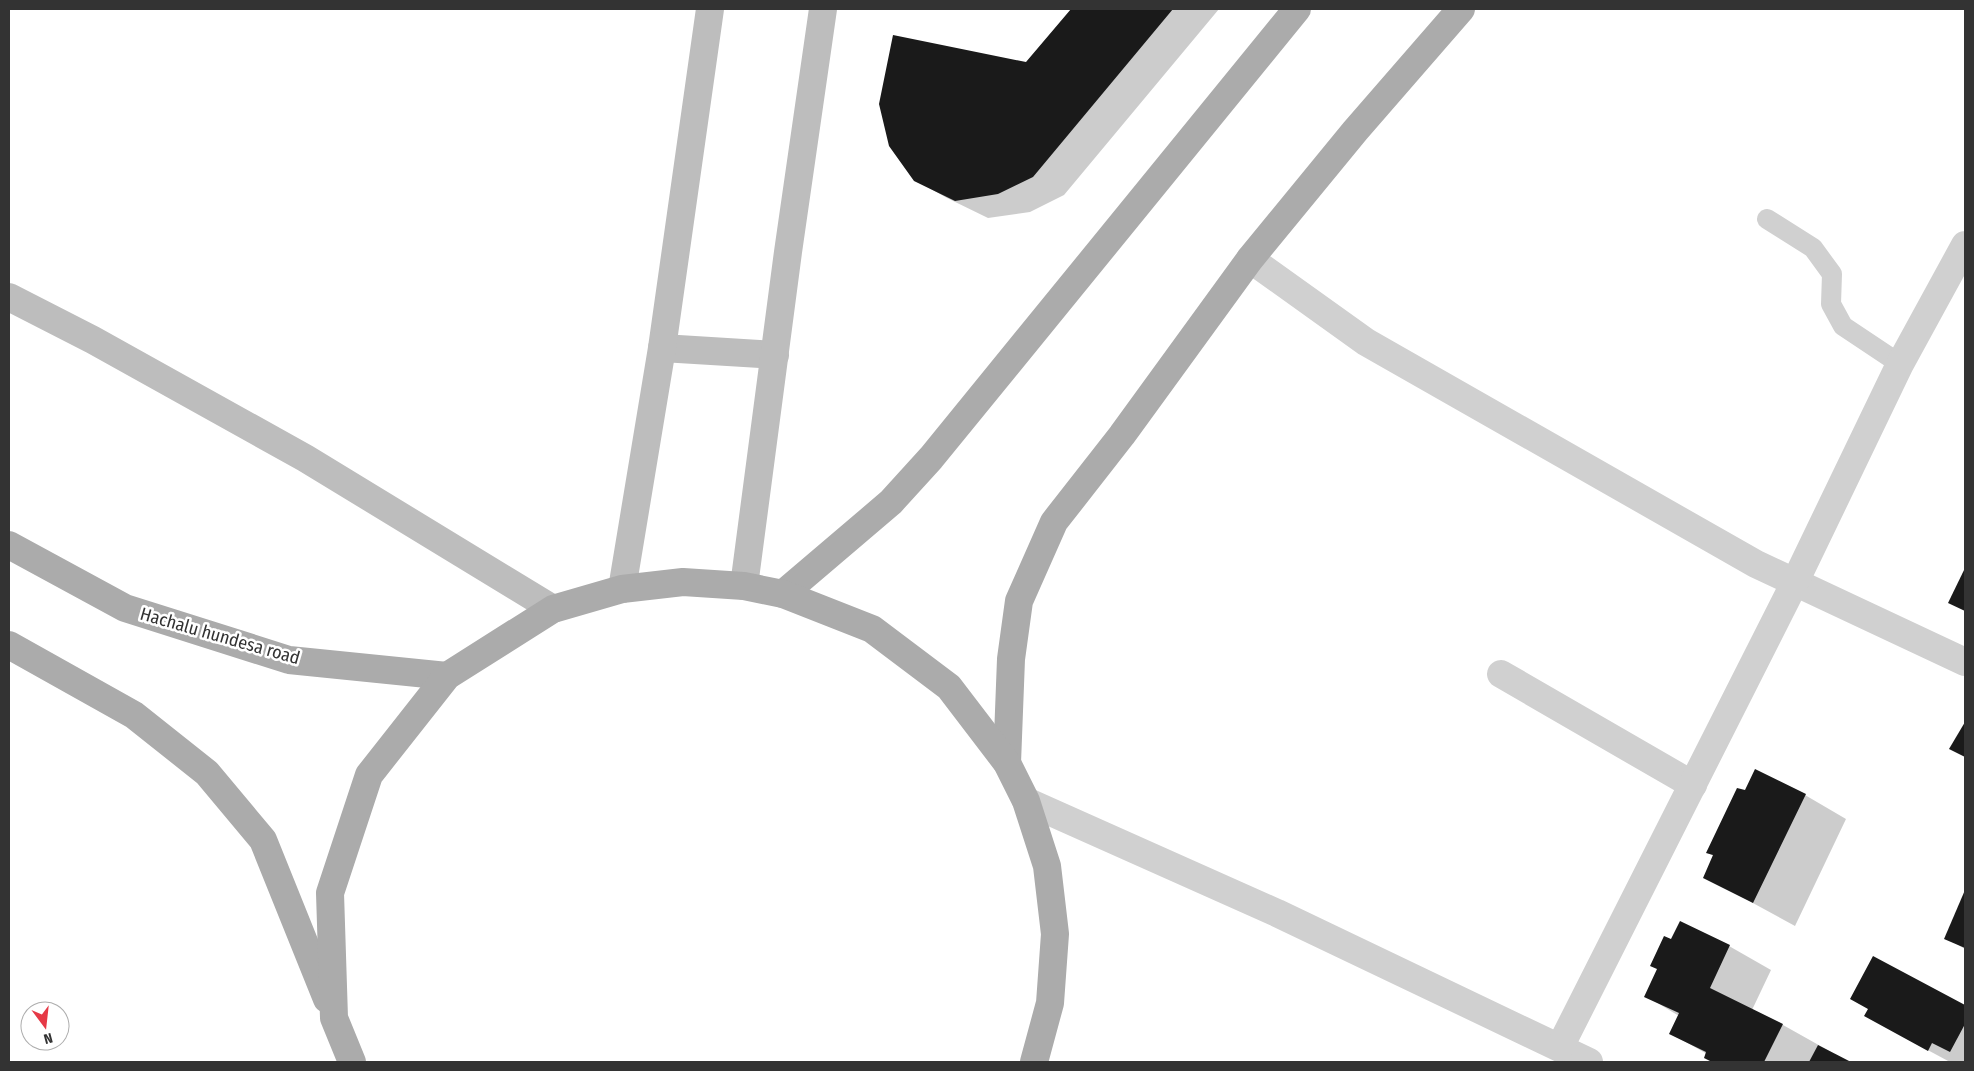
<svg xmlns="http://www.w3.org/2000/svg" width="1974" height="1071" font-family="'Fira Sans Condensed',sans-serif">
<rect width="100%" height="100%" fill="#fff"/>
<g fill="#0003">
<polygon points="1073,9 1219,9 1064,195 1030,212 988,218 947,198 915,180 1027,64"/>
<polygon points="1805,795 1846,819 1795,926 1705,877 1714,856 1708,853"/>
<polygon points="1965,894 1965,949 1946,938"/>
<polygon points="1672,941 1729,946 1771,970 1752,1010 1783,1025 1849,1062 1714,1062 1705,1057 1707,1054 1670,1033 1679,1016 1646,996"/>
<polygon points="1874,958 1965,1007 1965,1062 1950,1062 1907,1039 1870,1009"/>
</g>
<g fill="#1a1a1a">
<polygon points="1071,9 1173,9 1033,177 998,194 955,201 914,181 889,146 879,104 893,35 1026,62"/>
<polygon points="1965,568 1965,611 1948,603"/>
<polygon points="1965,722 1965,757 1949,749"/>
<polygon points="1755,769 1806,794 1753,903 1703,878 1713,855 1706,853 1737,788 1745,790"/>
<polygon points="1965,890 1965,948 1944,939"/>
<polygon points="1680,921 1730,945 1710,988 1783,1024 1764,1062 1712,1062 1704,1058 1706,1052 1669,1034 1679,1013 1644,997 1657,969 1650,966 1664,936 1671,939"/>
<polygon points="1873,956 1965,1005 1965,1024 1950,1052 1932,1043 1928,1051 1864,1016 1868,1009 1850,999"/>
<polygon points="1818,1045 1851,1062 1809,1062"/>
</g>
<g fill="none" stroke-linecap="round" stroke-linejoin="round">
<polyline stroke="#d0d0d0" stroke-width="20" points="1767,219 1813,248 1832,274 1831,304 1843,326 1900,364"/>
<g stroke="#d0d0d0" stroke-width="28">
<polyline points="1250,259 1366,342 1756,564 1965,662"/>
<polyline points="1501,674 1693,785"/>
<polyline points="1026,801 1277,913 1589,1062"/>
<polyline points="1560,1047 1795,582 1900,364 1965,245"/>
</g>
<g stroke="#bdbdbd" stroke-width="28">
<polyline points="9,297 93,340 305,458 553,609"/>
<polyline points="662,348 775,355"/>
<polyline points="744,586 788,252 823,9"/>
<polyline points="622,589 662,348 710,9"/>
</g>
<g stroke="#ababab" stroke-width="28">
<polyline points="9,545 125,608 289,660 447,676"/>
<polyline points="783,594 891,502 931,458 1297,9"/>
<polyline points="9,645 134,715 207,773 263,840 327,999"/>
<polyline points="1007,763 1011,659 1019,601 1054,522 1122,435 1250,259 1355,131 1461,9"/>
<polyline points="352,1062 334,1018 330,893 369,775 447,676 553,609 622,589 683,582 744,586 783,594 872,629 949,687 1007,763 1026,801 1047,866 1055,934 1050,1003 1034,1062"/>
</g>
</g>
<g text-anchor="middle" stroke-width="5" stroke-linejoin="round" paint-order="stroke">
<g font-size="18" fill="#333" stroke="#fff">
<text transform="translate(220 636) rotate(16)" y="6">Hachalu hundesa road</text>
</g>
</g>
<rect width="1974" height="1071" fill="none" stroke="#333333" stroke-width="20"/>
<g transform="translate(45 1026) rotate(165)"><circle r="24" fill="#ffffff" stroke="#adadad"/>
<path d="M0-4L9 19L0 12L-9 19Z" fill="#e63946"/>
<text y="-8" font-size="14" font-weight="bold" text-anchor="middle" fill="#333333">N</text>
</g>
</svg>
